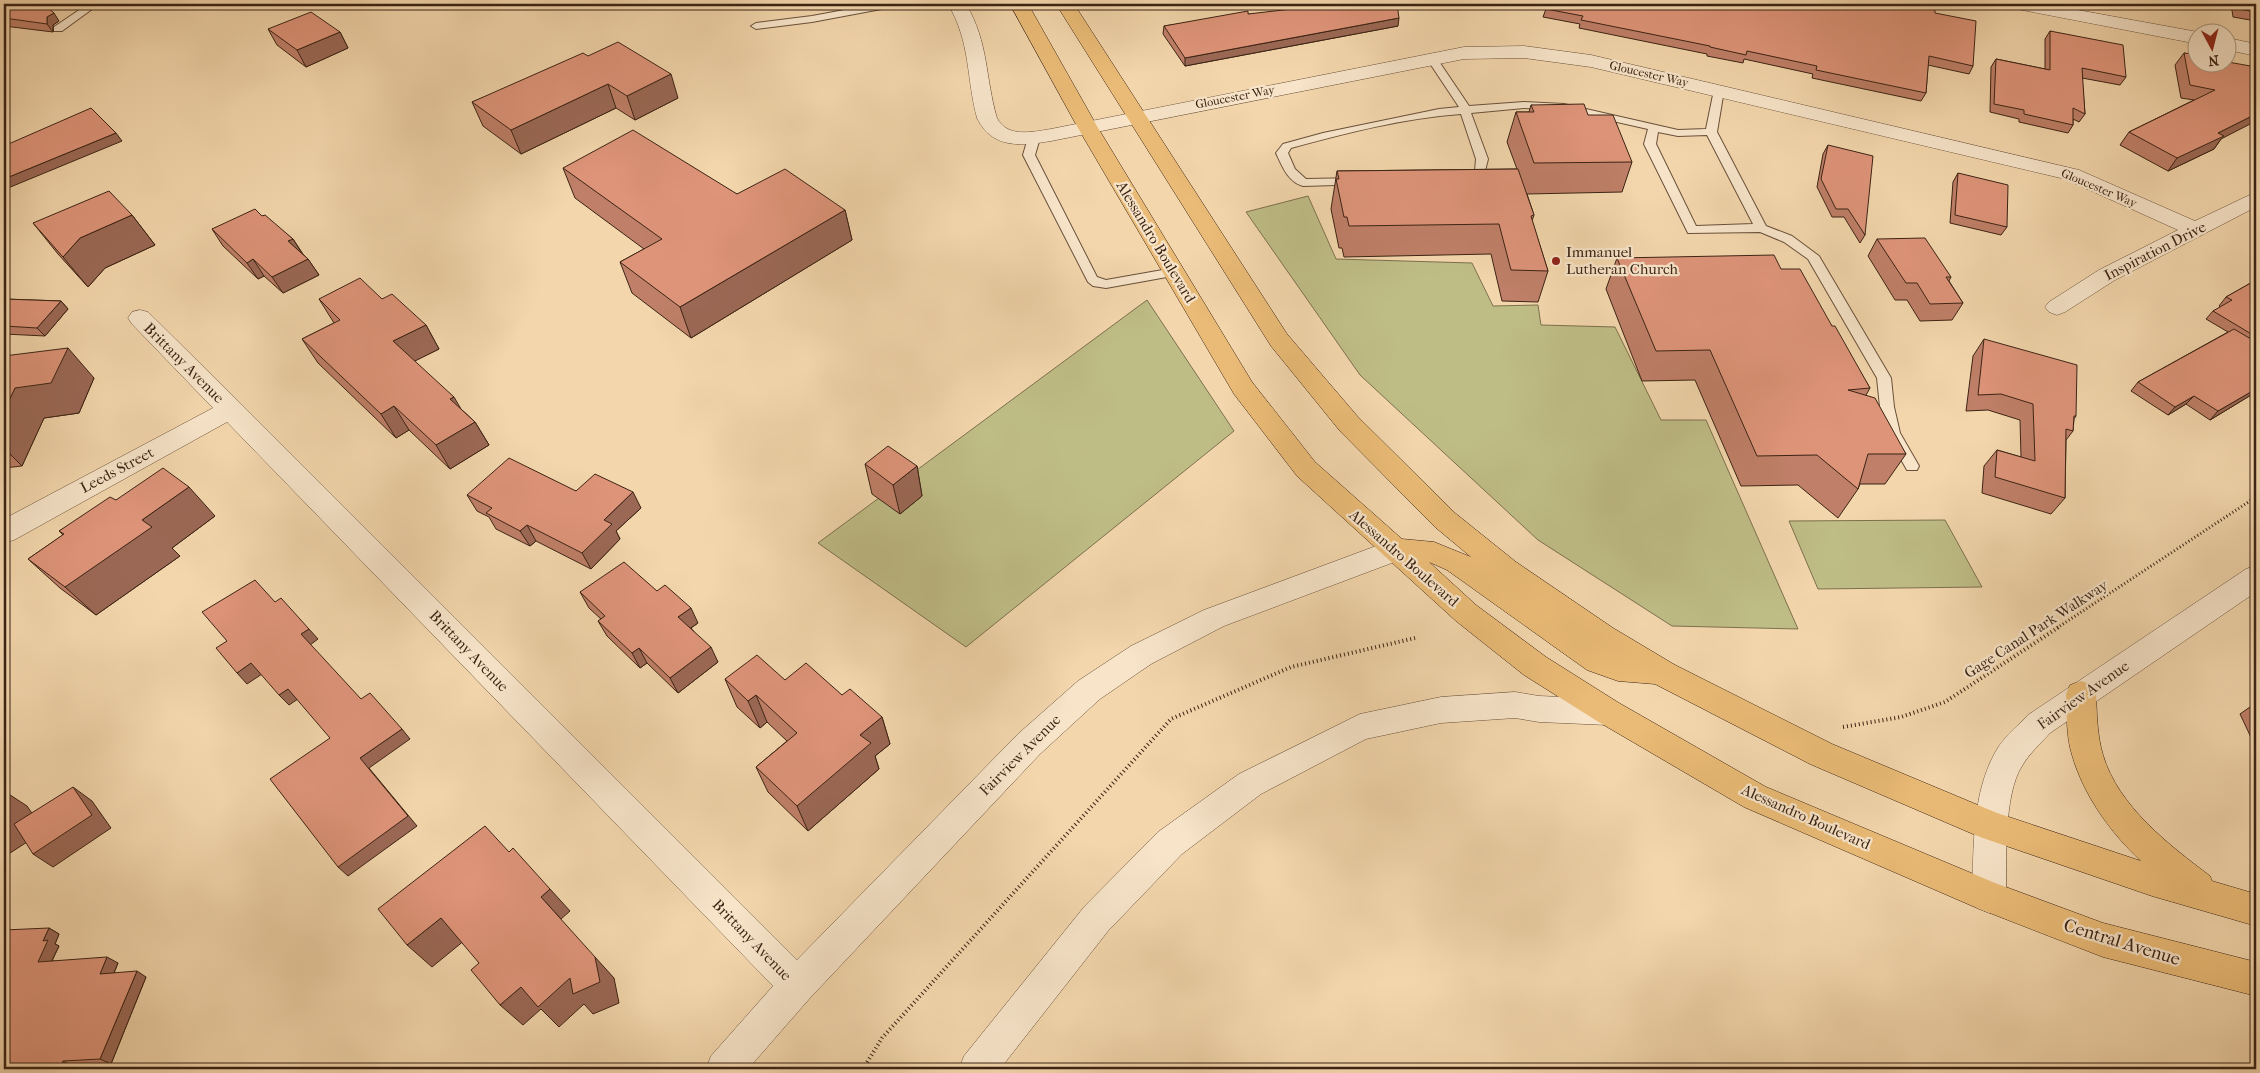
<svg xmlns="http://www.w3.org/2000/svg" width="2260" height="1073" font-family="'IM FELL French Canon',serif">
<rect width="100%" height="100%" fill="#f3d6ac"/>
<filter id="stains"><feTurbulence type="fractalNoise" baseFrequency=".004" numOctaves="4"/><feColorMatrix values="0 0 0 0 .2 0 0 0 0 .09 0 0 0 0 .02 0 0 0 .5 -.17"/></filter>
<radialGradient id="worn" r=".72"><stop offset=".6" stop-color="#630" stop-opacity="0"/><stop offset="1" stop-color="#630" stop-opacity=".3"/></radialGradient>
<g fill="#bfbd86" stroke="#7d704d">
<polygon points="1308,196 1336,259 1472,263 1493,306 1538,305 1541,325 1615,327 1661,420 1706,420 1798,629 1672,626 1538,540 1360,375 1246,212"/>
<polygon points="1147,300 1234,431 966,647 818,543"/>
<polygon points="1945,520 1982,587 1818,589 1789,521"/>
</g>
<g fill="none" stroke-linecap="round" stroke-linejoin="round">
<defs>
<g id="service">
<polygon points="88,4 99,4 62,31 54,31 54,27"/>
<polygon points="877,4 897,4 892,7 812,22 756,29 751,26 756,23 812,16"/>
<path d="M1432,56L1436,57L1469,106L1524,102L1564,104L1678,130L1706,129L1714,90L1719,87L1723,88L1724,90L1717,132L1766,226L1792,236L1819,256L1891,378L1894,407L1900,433L1919,466L1917,470H1907L1886,433L1880,407L1877,378L1808,259L1784,242L1760,232L1688,233L1644,144L1648,129L1564,110L1524,108L1471,113L1488,159L1484,175L1471,181L1303,186C1288,182 1282,166 1276,153L1283,144L1323,133L1439,109L1459,107L1427,59ZM1461,114L1476,159L1475,171L1465,176L1306,179L1295,169L1288,153L1291,148C1346,133 1404,118 1461,114ZM1658,132L1678,136L1707,135L1753,224L1696,226L1656,144Z"/>
<polygon points="1034,135 1040,138 1035,155 1097,277 1106,280 1174,268 1180,272 1178,275 1106,288 1093,286 1088,282 1023,155 1028,138"/>
</g>
<g id="minor">
<path d="M948,4H966C989,43 985,77 997,118C1007,138 1032,132 1051,129L1464,47L1524,46L1591,55L2079,170L2195,221L2256,192V207L2115,280L2065,312L2057,315L2049,312L2045,307L2049,302L2099,270L2178,230L2065,179L1591,67L1524,58L1464,59L1051,141C1020,146 992,149 977,118C966,77 971,43 948,4Z"/>
<polygon points="2008,4 2045,4 2198,32 2198,44 2017,9 2011,8"/>
<polygon points="2228,38 2256,44 2256,56 2228,50"/>
<polygon points="140,310 148,312 240,403 797,960 1018,734 1078,681 1131,646 1204,610 1395,539 1405,542 1409,550 1405,558 1224,626 1151,664 1100,699 1040,754 810,998 748,1069 706,1069 711,1056 773,986 227,422 14,540 4,543 4,519 213,408 132,324 128,318 132,312"/>
<path d="M2256,566V592L2050,733C2040,744 2029,754 2022,766C2003,796 2007,861 2006,897L2001,908L1989,913L1977,908L1972,897C1974,847 1971,790 1999,746C2007,734 2019,725 2028,715L2246,569Z"/>
<polygon points="1515,692 1539,696 1608,699 1619,703 1623,712 1619,721 1608,725 1539,722 1515,718 1441,723 1366,739 1261,794 1182,854 1108,931 1000,1069 959,1069 964,1056 1084,907 1158,832 1239,774 1360,714 1441,697"/>
</g>
<path id="primary" d="M1010,4H1028L1098,128L1252,382L1315,462L1402,539L1434,542L1471,557L1435,527L1340,431L1271,346L1056,4H1074L1287,334L1358,417L1455,513L1516,562L1613,628L1675,665L1832,744L1997,813L2141,861C2110,832 2084,796 2072,755C2066,736 2067,714 2066,694L2070,685L2081,681L2092,685L2096,694C2097,714 2097,735 2103,755C2118,806 2169,845 2210,876L2212,881L2256,894V926L2152,896L1980,837L1810,764L1655,684L1618,681L1587,670L1447,570L1429,562L1476,605L1546,657L1619,703L1766,787L1995,883L2103,923L2256,962V996L2103,957L1977,908L1744,807L1597,721L1524,675L1456,621L1297,476L1234,394L1078,128Z"/>
</defs>
<use href="#service" stroke="#69503a" stroke-width="2"/>
<use href="#minor" stroke="#69503a" stroke-width="1"/>
<use href="#primary" stroke="#3b2314" stroke-width="1"/>
<polyline stroke="#3b2314" stroke-width="3" stroke-dasharray="1 2.5" stroke-linecap="butt" points="2057,628 2256,497"/>
<g stroke="#3b2314" stroke-width="4" stroke-dasharray="1 3" stroke-linecap="butt">
<polyline points="1843,727 1901,717 1945,702 2059,627"/>
<polyline points="863,1069 882,1038 1171,719 1291,667 1415,638"/>
</g>
<use href="#service" fill="#f7e4c9" fill-rule="evenodd"/>
<use href="#minor" fill="#f7e4c9" fill-rule="evenodd"/>
<use href="#primary" fill="#eabb76" fill-rule="evenodd"/>
</g>
<g fill="#bf7f68" stroke="#3b2314">
<polygon points="4,4 59,21 53,25 53,32 4,26"/>
<polygon points="2231,4 2256,4 2256,21 2233,17"/>
<polygon points="1546,9 1935,13 1973,66 1969,74 1928,65 1926,93 1921,101 1812,78 1813,74 1744,59 1743,63 1707,56 1707,54 1579,28 1580,24 1543,17"/>
<polygon points="1248,14 1398,26 1185,66 1163,34 1164,26"/>
<polygon points="268,29 340,32 348,48 306,67 277,45"/>
<polygon points="2050,31 2126,77 2120,85 2082,78 2085,114 2079,122 2073,119 2073,125 2068,133 2019,122 2019,119 1990,112 1991,67 1996,59 2045,69 2045,39"/>
<polygon points="2184,53 2228,62 2221,139 2214,149 2168,171 2120,145 2129,132 2194,100 2181,98 2175,65"/>
<polygon points="588,56 678,98 635,120 616,108 521,154 483,126 472,102"/>
<polygon points="1531,105 1588,115 1632,162 1622,192 1527,194 1534,215 1532,221 1548,271 1538,302 1502,301 1491,254 1344,257 1342,248 1339,248 1331,209 1337,171 1517,169 1507,142 1516,112 1529,112"/>
<polygon points="1828,145 1865,235 1860,243 1844,217 1832,217 1817,187 1823,154"/>
<polygon points="563,168 845,210 852,240 691,338 632,293 620,262 644,249 575,198"/>
<polygon points="1958,173 2007,227 2001,235 1950,223 1953,182"/>
<polygon points="132,215 155,245 105,268 88,287 58,254 33,223"/>
<polygon points="262,216 293,239 303,254 308,259 319,275 283,293 264,276 258,279 223,246 212,229"/>
<polygon points="1877,239 1951,277 1949,281 1963,303 1952,320 1920,321 1907,300 1895,300 1868,256"/>
<polygon points="1617,258 1781,269 1832,326 1870,388 1866,395 1906,454 1885,484 1860,484 1858,489 1838,518 1798,485 1741,486 1695,380 1642,381 1606,289"/>
<polygon points="2256,280 2256,337 2252,339 2256,392 2210,420 2186,404 2168,415 2131,391 2138,382 2228,332 2206,319 2213,311 2221,307 2219,306 2226,297"/>
<polygon points="4,299 61,301 68,309 45,336 4,334"/>
<polygon points="319,299 382,299 426,325 439,349 414,361 461,409 475,422 489,445 450,469 409,430 396,438 318,363 302,339 334,323"/>
<polygon points="1984,339 2076,416 2074,419 2073,431 2066,440 2065,498 2051,514 1982,493 1984,466 1997,450 2021,457 2020,420 1988,410 1966,411 1973,356"/>
<polygon points="4,356 94,378 79,413 44,418 22,466 4,468"/>
<polygon points="865,464 917,466 922,496 900,514 872,494"/>
<polygon points="576,491 641,508 616,531 620,539 591,569 536,541 530,546 496,529 489,517 477,511 467,495"/>
<polygon points="116,500 215,516 172,548 180,556 96,615 60,588 28,559 63,535 59,531"/>
<polygon points="657,591 698,623 691,628 718,662 678,693 647,663 640,668 607,636 598,621 601,619 589,608 580,592"/>
<polygon points="725,679 785,680 842,695 882,717 890,744 875,756 879,769 808,831 768,792 756,767 787,741 767,722 760,728 737,707"/>
<polygon points="2250,707 2256,707 2256,748 2240,714"/>
<polygon points="49,928 59,934 55,944 59,946 52,961 118,963 114,973 146,977 111,1064 74,1067 4,1069"/>
</g>
<g fill="#9b6855" stroke="#3b2314">
<polygon points="54,13 59,21 53,25 53,32 47,24 47,17"/>
<polygon points="1399,18 1398,26 1185,66 1185,58"/>
<polygon points="340,32 348,48 306,67 297,50"/>
<polygon points="671,74 678,98 635,120 627,96"/>
<polygon points="608,84 616,108 521,154 511,130"/>
<polygon points="2256,114 2256,121 2221,139 2214,149 2168,171 2177,158 2218,133"/>
<polygon points="116,133 122,141 8,188 4,182 4,179"/>
<polygon points="845,210 852,240 691,338 680,307"/>
<polygon points="132,215 155,245 105,268 88,287 63,257 80,238"/>
<polygon points="293,239 303,255 288,241"/>
<polygon points="253,259 264,276 258,279 247,263"/>
<polygon points="308,259 319,275 283,293 272,277"/>
<polygon points="61,301 68,309 45,336 37,328"/>
<polygon points="426,325 439,349 407,365 393,341"/>
<polygon points="2256,333 2256,337 2245,343 2253,335"/>
<polygon points="68,348 94,378 79,413 44,418 22,466 4,448 4,411 15,388"/>
<polygon points="2256,389 2256,392 2210,420 2218,411"/>
<polygon points="2194,396 2186,404 2168,415 2175,407"/>
<polygon points="454,397 468,421 450,399"/>
<polygon points="394,406 409,430 396,438 381,414"/>
<polygon points="475,422 489,445 450,469 436,445"/>
<polygon points="917,466 922,496 900,514 893,485"/>
<polygon points="189,487 215,516 172,548 180,556 96,615 65,587 142,520"/>
<polygon points="633,492 641,508 616,531 620,539 591,569 582,553 604,520"/>
<polygon points="527,525 536,541 530,546 520,531"/>
<polygon points="691,608 698,623 685,632 678,617"/>
<polygon points="309,629 318,639 310,645 301,634"/>
<polygon points="711,647 718,662 678,693 670,678"/>
<polygon points="639,648 647,663 640,668 632,653"/>
<polygon points="251,663 262,674 247,684 237,673"/>
<polygon points="288,689 298,699 289,705 279,695"/>
<polygon points="756,695 767,722 760,728 748,701"/>
<polygon points="882,717 890,744 875,756 879,769 808,831 797,806 860,735"/>
<polygon points="402,729 410,739 369,768 417,826 348,876 338,867 360,758"/>
<polygon points="73,787 92,801 111,828 53,867 33,854"/>
<polygon points="4,791 27,806 44,831 4,857"/>
<polygon points="550,889 570,911 561,919 541,897"/>
<polygon points="441,918 465,940 432,967 407,945"/>
<polygon points="49,928 59,934 55,944 59,946 48,968 38,962 43,941"/>
<polygon points="107,957 118,963 111,980 100,974"/>
<polygon points="595,957 614,978 619,1003 593,1014 584,1004 559,1027 541,1009 523,1025 500,1005 521,987"/>
<polygon points="137,971 146,977 111,1064 100,1059"/>
<polygon points="63,1061 74,1067 73,1069 60,1069"/>
</g>
<g fill="#de9479" stroke="#3b2314">
<polygon points="4,4 44,4 54,13 47,17 47,24 4,18"/>
<polygon points="1336,4 1397,4 1399,18 1185,58 1164,26 1248,11 1248,14"/>
<polygon points="1548,4 1911,4 1935,8 1935,13 1976,21 1973,66 1929,56 1926,93 1816,70 1817,66 1747,51 1746,55 1710,47 1710,46 1581,20 1583,16 1546,9"/>
<polygon points="2238,4 2256,4 2256,12 2239,9"/>
<polygon points="311,12 340,32 297,50 268,29"/>
<polygon points="2050,31 2123,45 2126,77 2082,68 2085,114 2073,108 2073,125 2024,114 2024,110 1994,104 1996,59 2050,70"/>
<polygon points="618,42 671,74 627,96 608,84 511,130 472,102 583,53 588,56"/>
<polygon points="2184,53 2198,55 2198,62 2228,62 2256,67 2256,114 2218,133 2224,136 2177,158 2129,132 2215,90 2190,85"/>
<polygon points="1584,104 1588,115 1613,115 1632,162 1534,163 1516,112 1534,112 1531,105"/>
<polygon points="91,108 116,133 4,179 4,146"/>
<polygon points="633,130 737,194 785,169 845,210 680,307 620,262 662,239 563,168"/>
<polygon points="1828,145 1873,156 1865,235 1848,209 1836,209 1821,179"/>
<polygon points="1518,169 1534,215 1531,216 1548,271 1511,270 1499,224 1349,226 1347,217 1344,217 1336,179 1339,179 1337,171"/>
<polygon points="1958,173 2008,185 2007,227 1955,215"/>
<polygon points="109,191 132,215 80,238 63,257 33,223"/>
<polygon points="255,209 262,216 265,215 293,239 288,241 308,259 272,277 253,259 247,263 212,229"/>
<polygon points="1925,238 1951,277 1946,277 1963,303 1930,304 1917,283 1906,283 1877,239"/>
<polygon points="1774,255 1781,269 1800,269 1832,326 1835,326 1870,388 1848,390 1875,398 1906,454 1868,454 1858,489 1817,455 1757,456 1710,350 1656,351 1617,258"/>
<polygon points="360,278 382,299 392,294 426,325 393,341 454,397 450,399 475,422 436,445 394,406 381,414 302,339 340,320 319,299"/>
<polygon points="2256,280 2256,333 2253,335 2213,311 2232,300 2226,297"/>
<polygon points="4,299 61,301 37,328 4,326"/>
<polygon points="2234,329 2256,342 2256,389 2218,411 2194,396 2175,407 2138,382"/>
<polygon points="1984,339 2077,365 2076,416 2074,416 2073,431 2066,429 2065,498 1995,477 1997,450 2035,461 2033,404 2001,394 1978,395"/>
<polygon points="68,348 51,383 15,388 4,411 4,356"/>
<polygon points="888,446 917,466 893,485 865,464"/>
<polygon points="509,458 576,491 595,474 633,492 604,520 612,524 582,553 527,525 520,531 486,513 492,508 467,495"/>
<polygon points="163,468 189,487 142,520 152,527 65,587 28,559 64,534 59,531 110,497 116,500"/>
<polygon points="624,562 657,591 665,585 691,608 678,617 711,647 670,678 639,648 632,653 598,621 605,616 580,592"/>
<polygon points="255,580 275,602 281,598 309,629 301,634 361,699 370,693 402,729 360,758 408,816 338,867 270,779 330,738 288,689 279,695 251,663 237,673 216,648 227,641 202,612"/>
<polygon points="757,655 785,680 806,663 842,695 850,689 882,717 860,735 871,743 797,806 756,767 797,733 756,695 748,701 725,679"/>
<polygon points="2250,707 2256,707 2256,719"/>
<polygon points="73,787 92,815 33,854 14,824"/>
<polygon points="485,826 509,852 513,848 550,889 541,897 595,957 600,982 573,994 570,978 538,1007 521,987 500,1005 471,970 479,963 441,918 407,945 378,909"/>
<polygon points="49,928 43,941 48,940 38,962 107,957 100,974 137,971 100,1059 63,1061 60,1069 4,1069 4,930"/>
</g>
<circle fill="#8f2418" stroke="#f7e4c9" stroke-width="2" cx="1556" cy="261" r="5"/>
<g text-anchor="middle" stroke-width="4.5" stroke-linejoin="round" paint-order="stroke">
<g font-size="12" fill="#3b2314" stroke="#f7e4c9">
<text transform="translate(1649 74) rotate(13)" y="4">Gloucester Way</text>
<text transform="translate(1235 97) rotate(-11)" y="4">Gloucester Way</text>
<text transform="translate(2099 188) rotate(23)" y="4">Gloucester Way</text>
</g>
<g font-size="15" fill="#3b2314" stroke="#f7e4c9">
<text transform="translate(1156 242) rotate(59)" y="5">Alessandro Boulevard</text>
<text transform="translate(2155 251) rotate(-27)" y="5">Inspiration Drive</text>
<text transform="translate(184 363) rotate(45)" y="5">Brittany Avenue</text>
<text transform="translate(117 470) rotate(-28)" y="5">Leeds Street</text>
<text transform="translate(1404 558) rotate(41)" y="5">Alessandro Boulevard</text>
<text transform="translate(2036 629) rotate(-33)" y="5">Gage Canal Park Walkway</text>
<text transform="translate(469 651) rotate(46)" y="5">Brittany Avenue</text>
<text transform="translate(2083 695) rotate(-35)" y="5">Fairview Avenue</text>
<text transform="translate(1020 755) rotate(-45)" y="5">Fairview Avenue</text>
<text transform="translate(1806 817) rotate(24)" y="5">Alessandro Boulevard</text>
<text transform="translate(752 940) rotate(46)" y="5">Brittany Avenue</text>
</g>
<g font-size="15" fill="#3b2314" stroke="#f7e4c9" text-anchor="start">
<text x="1566" y="257">Immanuel<tspan x="1566" dy="17">Lutheran Church</tspan></text>
</g>
<g font-size="18" fill="#3b2314" stroke="#f7e4c9">
<text transform="translate(2122 942) rotate(17)" y="6">Central Avenue</text>
</g>
</g>
<rect width="2260" height="1073" fill="none" stroke="#f3d6ac" stroke-width="20"/>
<rect x="5" y="5" width="2250" height="1063" fill="none" stroke="#3b2314" stroke-width="2.5"/>
<rect x="10" y="10" width="2240" height="1053" fill="none" stroke="#3b2314"/>
<g transform="translate(2212 48) rotate(173)"><circle r="24" fill="#f7e4c9" stroke="#ac9781"/>
<path d="M0-4L9 19L0 12L-9 19Z" fill="#8f2418"/>
<text y="-8" font-size="14" font-weight="bold" text-anchor="middle" fill="#3b2314">N</text>
</g>
<rect width="100%" height="100%" filter="url(#stains)"/>
<rect width="100%" height="100%" fill="url(#worn)"/>
</svg>
